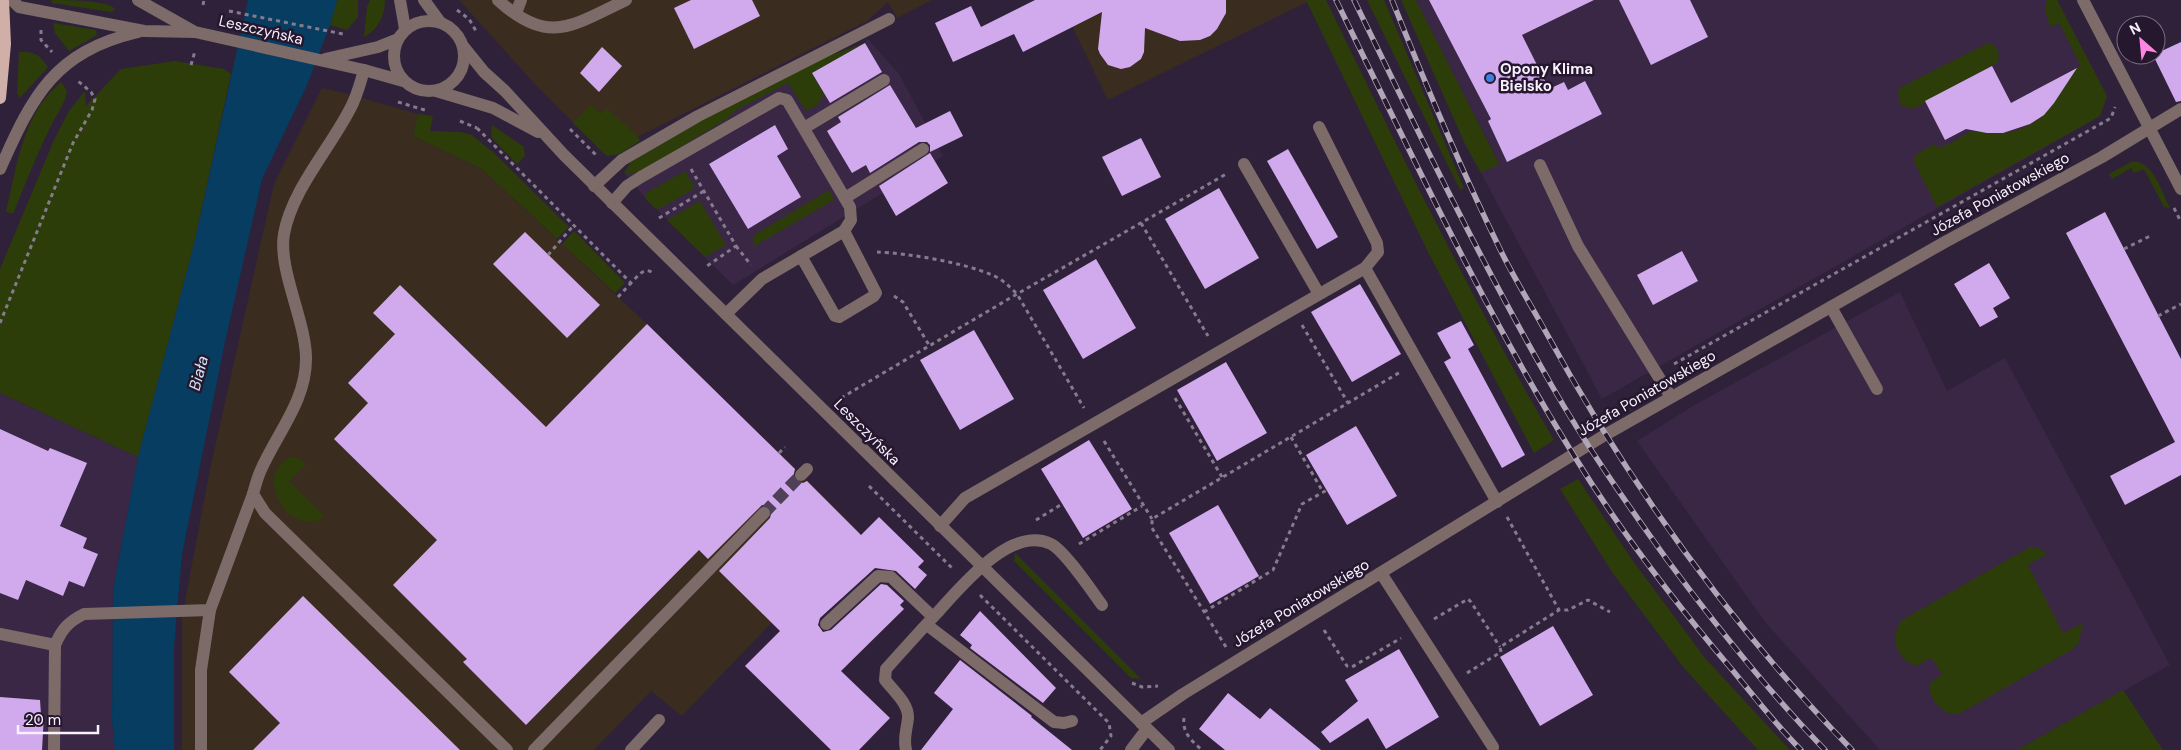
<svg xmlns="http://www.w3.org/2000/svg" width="2181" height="750" font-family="'DM Sans',sans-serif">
<rect width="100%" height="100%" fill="#2f2139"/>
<g fill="#392745">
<polygon points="1416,0 2057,0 2107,96 2100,116 1602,399 1481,173 1499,163"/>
<polygon points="868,39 899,74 943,156 733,285 646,199 624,173 631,162 731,105 755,94 764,86 865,43"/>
<polygon points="1900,292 1947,391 2005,358 2170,665 2017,750 1880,750 1765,622 1637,441 1691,407"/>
<polygon points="0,393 138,457 113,590 112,720 115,750 0,750"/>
</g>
<g fill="#3a2c1f">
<polygon points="459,0 932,0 897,18 888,2 867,21 604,154 534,83"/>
<polygon points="1059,0 1306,0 1307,2 1108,100"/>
<polygon points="322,88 341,92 418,114 413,136 482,169 647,324 859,532 682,716 651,691 594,750 182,750 182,617 210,469 274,184"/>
</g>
<g fill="#2d3d09">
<path d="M52,0C66,0 108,0 115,9L112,12L52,3Z"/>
<polygon points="337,0 358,0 358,17 347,30 330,25"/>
<path d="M370,0H385C385,15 378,30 364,37L367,7Z"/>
<path d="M1306,0H1326C1398,149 1471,298 1554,440L1534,453L1429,254Z"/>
<polygon points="1367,0 1384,0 1464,188 1460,190"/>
<polygon points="1401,0 1416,0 1499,164 1481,173 1465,144"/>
<path d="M2047,0H2057L2107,96L2100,116L1937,207L1914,162L1915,155L1934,144L1938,147C1952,146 1960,135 1973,131C1980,129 1992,133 1999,133C2031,132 2054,109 2066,82L2064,75L2081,66L2059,23L2050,27L2045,9Z"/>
<polygon points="53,23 96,30 97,35 69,51 55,33"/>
<polygon points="865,43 812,73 825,96 819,100 819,104 806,111 788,83 738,109 725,120 643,170 631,174 624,173 631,162 700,119 755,94 764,86 814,61"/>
<path d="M1988,43C1998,46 2000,52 1998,62L1913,109L1900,105L1898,92L1901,87Z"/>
<path d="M19,52C37,52 38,54 48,67L20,98L17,93Z"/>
<polygon points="175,61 224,69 231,74 194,244 138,457 0,393 0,269 54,140 69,111 85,91 86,106 121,69"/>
<path d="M61,82L67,91C66,103 55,116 50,128C36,156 25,185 13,214L6,212C17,166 22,115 61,82Z"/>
<polygon points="591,105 601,114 607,108 638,137 640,141 619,154 607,156 573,123"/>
<polygon points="418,114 433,116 430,131 460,132 472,135 494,153 569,227 557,239 482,169 413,136"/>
<polygon points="492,125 524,147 525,156 517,164 491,137"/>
<path d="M2131,162C2153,159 2161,191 2170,208L2164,207L2144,169L2134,173L2131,168L2112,179L2109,174Z"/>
<polygon points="685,171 695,188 661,208 656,209 646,199 646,193"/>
<polygon points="829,190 834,200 753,247 754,235"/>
<polygon points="700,201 726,245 705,257 667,220"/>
<polygon points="574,231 625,283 615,293 562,244"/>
<path d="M289,457L299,458L306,464L289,481L325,517C299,533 269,503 275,475C277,467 283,462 289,457Z"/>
<polygon points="1578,479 1633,561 1705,658 1790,750 1758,750 1684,668 1612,572 1560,489"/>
<path d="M2030,547H2038L2047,554L2028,565L2063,633L2083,623L2079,642L2073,649L1959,714C1955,714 1949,714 1946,712C1937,708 1928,694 1929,684L1942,674L1931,658L1916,666C1897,659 1888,638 1902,620Z"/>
<polygon points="1015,553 1141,679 1131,678 1014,561"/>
<polygon points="2123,690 2163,750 2017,750"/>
</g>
<polygon fill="#063d60" points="248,0 337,0 330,25 307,85 262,179 225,342 182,554 174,646 174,750 115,750 112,720 113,590 138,457 194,244"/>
<g fill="#d1aaed">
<polygon points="691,0 752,0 760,16 694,49 674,8"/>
<polygon points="1035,0 1226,0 1226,13 1217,29 1210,36 1200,40 1180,41 1145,28 1144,52 1141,59 1130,67 1121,69 1108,65 1100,54 1098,49 1102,12 1023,52 1014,34 953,62 935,23 971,6 981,27"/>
<polygon points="1429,0 1594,0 1522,35 1549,89 1564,82 1568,90 1585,81 1602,114 1507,162 1488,121 1491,119"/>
<polygon points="1619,0 1690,0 1708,37 1651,65"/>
<polygon points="2181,42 2181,101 2176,102 2153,55"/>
<polygon points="865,43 882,72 830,103 812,73"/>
<polygon points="602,47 622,66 599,92 580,73"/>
<polygon points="1992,66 2011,103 2077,68 2054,103 2044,115 2030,124 2003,133 1987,133 1966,129 1945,140 1925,101"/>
<polygon points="890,85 916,128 950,111 963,136 930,152 930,145 927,142 919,142 870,173 866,165 852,173 827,131 841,122 838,117"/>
<polygon points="775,125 788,149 777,156 801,197 748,229 709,164"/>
<polygon points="1141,138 1161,177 1122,196 1102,157"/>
<polygon points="1288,149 1338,237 1317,249 1267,161"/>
<polygon points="930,153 948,183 896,216 879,186"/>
<polygon points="1219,188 1259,258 1205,289 1165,219"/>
<polygon points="2105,212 2181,359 2181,475 2125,505 2110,476 2175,442 2066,233"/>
<polygon points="525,232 600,305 567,338 493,264"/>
<polygon points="1682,251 1698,281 1653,305 1637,275"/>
<polygon points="1096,259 1136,328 1083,359 1043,290"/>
<polygon points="1989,263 2010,298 1993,308 1998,317 1980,327 1954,284"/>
<polygon points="1360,284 1401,354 1352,382 1311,312"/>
<polygon points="400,285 546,427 647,324 795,469 793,477 796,481 803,483 807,481 861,535 879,517 924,561 918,567 927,575 915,589 896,571 875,568 820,618 818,625 823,632 831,630 881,584 887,585 904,601 900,605 904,609 841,671 890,718 859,750 831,750 745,666 780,631 719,571 770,518 772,510 766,505 762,505 708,559 699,550 526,725 463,662 467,659 393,585 437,540 334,439 368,403 348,383 395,334 373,313"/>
<polygon points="1461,321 1474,345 1468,349 1525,455 1502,468 1444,362 1451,358 1437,333"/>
<polygon points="974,330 1014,399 960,430 920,360"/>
<polygon points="1226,362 1267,433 1217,461 1177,390"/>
<polygon points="1356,426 1397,496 1347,525 1306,455"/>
<polygon points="0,429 48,451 50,448 87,463 60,526 87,538 83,548 98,554 84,587 69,581 63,596 26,580 18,600 0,593"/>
<polygon points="1089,440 1132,509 1083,538 1041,469"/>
<polygon points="1218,505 1259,576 1210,604 1169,533"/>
<polygon points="303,596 460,750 253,750 280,723 229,672"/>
<polygon points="980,611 1056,688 1043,703 970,648 972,645 960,635"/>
<polygon points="1553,626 1593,695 1540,726 1500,657"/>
<polygon points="1399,649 1439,717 1386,749 1368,718 1330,743 1321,732 1358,701 1345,680"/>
<polygon points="960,660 1032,716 1031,717 1072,750 921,750 953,709 934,693"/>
<polygon points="1228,693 1260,719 1270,708 1321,750 1225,750 1199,729"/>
<polygon points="0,697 40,700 41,715 44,715 42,750 0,750"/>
</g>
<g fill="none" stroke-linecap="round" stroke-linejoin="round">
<polyline stroke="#4d4057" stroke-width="12" stroke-dasharray="12 6" stroke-linecap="butt" points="764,513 801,475"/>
<g stroke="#867b8e" stroke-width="3" stroke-dasharray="4 4" stroke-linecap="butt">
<polyline points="203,5 204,0"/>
<polyline points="457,10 469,19 476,31"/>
<polyline points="229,11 343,34"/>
<polyline points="41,30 41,40 52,52"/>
<polyline points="191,65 195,51"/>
<polyline points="398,102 428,111"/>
<polyline points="460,121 477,128"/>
<path d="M477,128L631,283C638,276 644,266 653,273"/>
<polyline points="570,129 597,156"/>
<polyline points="691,169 736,246 707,266"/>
<polyline points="2174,208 2181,222"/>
<polyline points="659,218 704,191"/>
<polyline points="1141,223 1208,336"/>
<polyline points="736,246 751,265"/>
<polyline points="2124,249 2150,236"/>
<path d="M877,252C908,253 965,263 992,275C1002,279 1009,286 1017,294L1084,408"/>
<polyline points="548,255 574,225"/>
<polyline points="894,296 903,302 929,345"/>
<polyline points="618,297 631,283"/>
<polyline points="2158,316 2181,304"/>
<polyline points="0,323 73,143 92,110 95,99 91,92 78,81"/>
<polyline points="1302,325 1348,403"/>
<polyline points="1674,364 2111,118 2115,107"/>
<polyline points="841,398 1017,294 1228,173"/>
<polyline points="1175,398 1222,477"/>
<polyline points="1291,437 1323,492"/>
<polyline points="1104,441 1152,519"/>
<polyline points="779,453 785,447"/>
<polyline points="869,486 952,568"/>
<polyline points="1507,517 1559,610"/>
<polyline points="1036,520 1062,504"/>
<polyline points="1079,544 1142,506"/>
<polyline points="980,595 1109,723 1111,736 1100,750"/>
<polyline points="1204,612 1273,570 1302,504 1327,490"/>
<polyline points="1434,619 1468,599 1471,602 1500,647"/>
<polyline points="1324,630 1347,666 1352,667 1401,638"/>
<polyline points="1226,647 1152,528 1152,519 1402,371"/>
<polyline points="1467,673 1501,652 1500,647 1559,610 1568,610 1588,600 1610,612"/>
<polyline points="1132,683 1142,687 1158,686"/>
<path d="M1184,718C1182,733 1192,741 1202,750"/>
</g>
<g stroke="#7c6b68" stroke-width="12">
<polyline points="12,0 19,7 144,31 195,32 364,70 403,81"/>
<polyline points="138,0 193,31"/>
<polyline points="400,0 405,29"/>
<polyline points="424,0 440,22"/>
<path d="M498,0C549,47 573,25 626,0"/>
<polyline points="2083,0 2181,189"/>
<polyline points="516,13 521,0"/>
<circle cx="429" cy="56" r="35"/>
<polyline points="463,46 484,72 505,91 564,155 1169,750"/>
<polyline points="325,59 378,47 398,39"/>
<path d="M364,70C361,81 358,92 353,103C334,144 292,188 284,234C278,269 305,319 306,357C307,401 276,434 260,472C257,479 255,487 253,494L265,513L507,750"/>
<polyline points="436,91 493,108 538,132"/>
<polyline points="804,128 884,80"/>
<polyline points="1244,164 1319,294"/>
<polyline points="1540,165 1578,246 1671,397"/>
<path d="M0,169C33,95 54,52 138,32"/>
<polyline points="594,186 622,160 698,116 889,19"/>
<polyline points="845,198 923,149"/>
<polyline points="612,203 627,186 641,177 779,98 787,100 850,207 851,220 844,231 762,279 726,314"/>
<polyline points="801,256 835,316 839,317 874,296 876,293 844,231"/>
<polyline points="1365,268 1497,502"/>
<polyline points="1831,307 1877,389"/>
<polyline points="801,475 807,469"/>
<polyline points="940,526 965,498 1365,268 1378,252 1377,243 1319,127"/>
<polyline points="1381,573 1493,747"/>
<polyline points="826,624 878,576 891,577 933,617"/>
<polyline points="927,625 1054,722 1064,723 1072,721"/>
<polyline points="0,634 55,645"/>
<polyline points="1141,723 1183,694 1605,435 1945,242 2102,157 2181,109"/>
<path d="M54,750L55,645C62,629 68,622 84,614L210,610L253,494"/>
<polyline points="201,750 201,670 210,610"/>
<polyline points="534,750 764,513"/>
<polyline points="631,750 659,720"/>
<path d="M906,750C903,738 907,729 908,718C909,704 893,690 885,680L886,669C903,650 920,631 937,613C960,588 1011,524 1051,544C1065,551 1091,590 1102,605"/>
<polyline points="1131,750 1147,729"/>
</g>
<polyline stroke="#d0afa8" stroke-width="12" points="0,98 5,44 3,0"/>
<defs>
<g id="rail">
<path d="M1336,0C1411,153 1483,309 1573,454C1620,531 1676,604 1734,672C1756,699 1777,726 1801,750"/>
<path d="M1354,0C1417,130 1480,260 1552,386C1587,447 1627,504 1668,561C1717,627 1768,691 1825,750"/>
<path d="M1392,0C1425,83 1459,165 1498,245C1511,273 1528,300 1543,327C1627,481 1729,624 1852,750"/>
</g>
</defs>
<use href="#rail" stroke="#b0a6b7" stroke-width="5.5"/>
<use href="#rail" stroke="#25172e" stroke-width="4" stroke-dasharray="11" stroke-linecap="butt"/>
</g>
<circle fill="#3f7fe0" stroke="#25172e" stroke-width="2" cx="1490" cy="78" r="5"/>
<g text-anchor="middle" stroke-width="5" stroke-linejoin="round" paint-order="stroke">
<g font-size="15" fill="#f9f1fe" stroke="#25172e">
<text transform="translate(261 30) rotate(13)" y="5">Leszczyńska</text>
<text transform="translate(2000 194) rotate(-29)" y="5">Józefa Poniatowskiego</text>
<text transform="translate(1647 393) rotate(-30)" y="5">Józefa Poniatowskiego</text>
<text transform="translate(867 432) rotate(45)" y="5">Leszczyńska</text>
<text transform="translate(1301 603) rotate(-31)" y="5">Józefa Poniatowskiego</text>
</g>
<g font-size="15" font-weight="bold" fill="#f9f1fe" stroke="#25172e" text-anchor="start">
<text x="1500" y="74">Opony Klima<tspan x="1500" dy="17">Bielsko</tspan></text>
</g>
<g font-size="16" font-style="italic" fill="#d2e3f1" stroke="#25172e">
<text transform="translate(198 373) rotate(-75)" y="6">Biała</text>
</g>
</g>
<g transform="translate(2141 40) rotate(333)"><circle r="24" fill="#25172e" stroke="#7a6e81"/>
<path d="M0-4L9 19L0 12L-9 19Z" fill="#fe85e0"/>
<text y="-8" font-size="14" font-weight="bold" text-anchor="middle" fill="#f9f1fe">N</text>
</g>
<path d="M18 725v8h80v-8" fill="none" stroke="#f9f1fe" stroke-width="2.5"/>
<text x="25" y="725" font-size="15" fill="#f9f1fe" stroke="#25172e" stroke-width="4" paint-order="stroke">20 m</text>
</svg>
